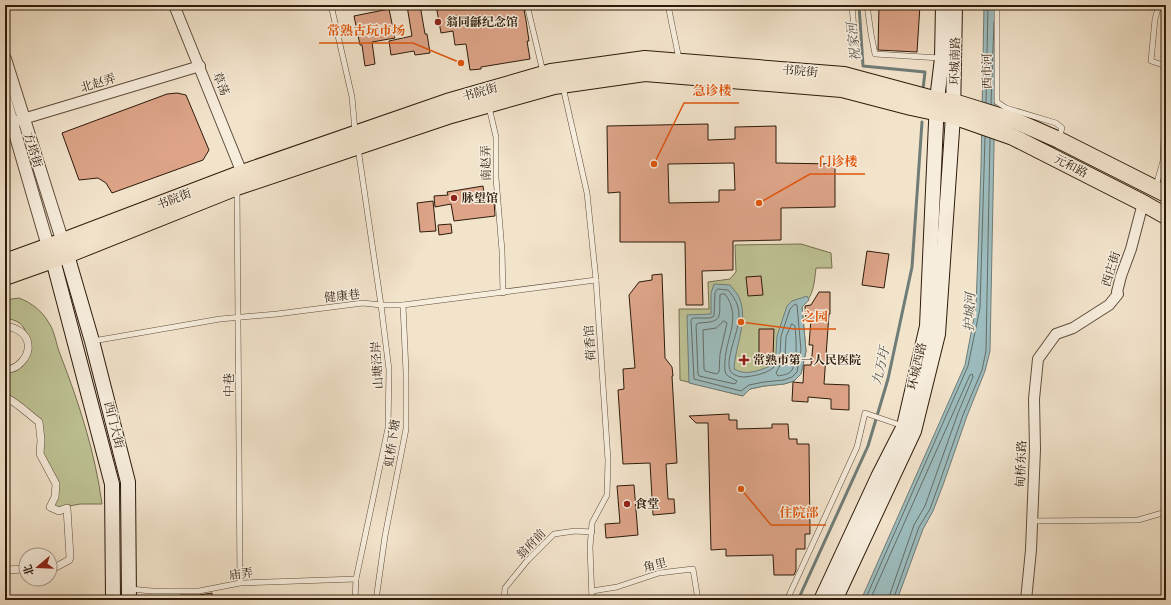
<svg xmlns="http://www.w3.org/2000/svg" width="1171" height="605" font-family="Vollkorn,'Noto Serif SC',serif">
<rect width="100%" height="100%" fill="#f2e3cb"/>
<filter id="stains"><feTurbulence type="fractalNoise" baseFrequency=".005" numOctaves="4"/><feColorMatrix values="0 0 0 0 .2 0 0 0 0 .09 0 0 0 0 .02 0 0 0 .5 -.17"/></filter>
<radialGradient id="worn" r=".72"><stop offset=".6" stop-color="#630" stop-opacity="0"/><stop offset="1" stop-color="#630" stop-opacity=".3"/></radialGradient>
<g fill="#bec395" stroke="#766f50">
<path d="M801,244L831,253L832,268H816C814,284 814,295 802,307L806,351L801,374L794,381L784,384L764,386L750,389L743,396L680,380L679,309H709L708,282L730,279L736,272L735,245Z"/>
<path d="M19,298C32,303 42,311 49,323C55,332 56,344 60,354C79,403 95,452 102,504H80L53,509L56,484L40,454L39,422L5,397V369L22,361C27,341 33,322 5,318V300Z"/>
</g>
<g fill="#9dbdbf" stroke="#707c77">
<polygon points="984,5 998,5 996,44 990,351 985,371 967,416 943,485 933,511 923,529 897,600 861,600 965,365 976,307 981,168"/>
<path d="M714,284L730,285C733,289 737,293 739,297C749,320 735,346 734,369C746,376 758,371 770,366L776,353L777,336L787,306L792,301L807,296L809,300L802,307L806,351L801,374L794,381L784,384L764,386L750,389L743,396L689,383L687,315L711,314V293Z"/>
</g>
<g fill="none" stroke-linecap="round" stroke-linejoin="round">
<g stroke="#656c65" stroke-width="1">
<polyline points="986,103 988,5"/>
<polyline points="991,104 994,21"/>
<path d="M718,289L728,290C734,297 739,305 739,315C740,329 725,358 730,370C732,375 739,377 744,377C754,376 765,374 773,368L780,354L781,336L790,309L795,304L797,305L801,350L797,372L792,377L784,380L764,382L749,385L741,391L694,379L691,320L693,318H710L714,316L715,293Z"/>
<path d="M722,294H725C742,317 726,337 725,361C725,366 724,370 726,374C729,377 733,379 737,381L735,384L699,376L698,374L696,325L698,323C724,322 719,318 720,295Z"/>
<polygon points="724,321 727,323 720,354 719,372 717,374 705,371 704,369 703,330 716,328"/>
<path d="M792,324L795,326C796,336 798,361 792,370C789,375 782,375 778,376L776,373L785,356L786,337Z"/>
<polyline points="865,600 968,366 980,308 985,137"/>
<polyline points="870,600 970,375 972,374 973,377 958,413 925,506 914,525 888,600"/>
<polyline points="893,600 919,527 930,509 939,484 963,415 982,370 986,351 990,139"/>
</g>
<g stroke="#707c77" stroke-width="3">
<polyline points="859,5 863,66 925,72 923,89"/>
<polyline points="798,600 868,446 888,379 912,267 922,122"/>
</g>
</g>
<g fill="#dda488" stroke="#2d1b0b" fill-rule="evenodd">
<polygon points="414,5 420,5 425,34 427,34 430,53 415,55 414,51 391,55 389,41 412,36 407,6"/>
<polygon points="436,5 523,5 526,20 529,41 527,41 530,59 481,67 481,69 470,70 466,44 455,45 453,31 441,33"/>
<polygon points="879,5 920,5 917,52 878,50"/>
<polygon points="389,9 395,38 372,42 375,64 365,66 362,45 360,45 354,16"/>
<polygon points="177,93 186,95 209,150 203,160 112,193 106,183 98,178 79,180 62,133 167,94"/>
<path d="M708,124V140L735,139V127L776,126V163L835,164V207L781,208V240L733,241V270L702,271L703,305H686L685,242H620V192L608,193L607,126ZM734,163L735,190H719V202L669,203L668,164Z"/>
<polygon points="483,186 485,201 494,200 495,216 454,221 451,204 435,207 434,196 448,195 447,192"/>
<polygon points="433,201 436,231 420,232 417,203"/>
<polygon points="451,224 452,233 439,235 438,225"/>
<polygon points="867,251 889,254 884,288 862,285"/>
<polygon points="662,274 665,358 672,367 673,376 672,376 677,463 666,464 668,499 674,499 675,513 653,515 650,463 623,464 618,390 624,389 623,369 635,368 629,295 639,282 652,280 652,275"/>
<polygon points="761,276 763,295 748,296 746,277"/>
<polygon points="819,292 830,292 830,314 829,314 824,384 849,385 849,410 831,409 831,399 808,397 808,402 792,401 793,382 803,383 804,365 811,365 813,345 809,345 811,319 806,320 805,306 811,305"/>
<polygon points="759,329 774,329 773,356 759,356"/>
<polygon points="729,414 729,420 737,420 737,429 772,428 772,424 788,424 789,439 797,439 797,444 809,444 810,534 805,534 805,549 796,549 796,570 794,575 774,575 773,555 726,556 726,549 711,550 708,423 696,423 689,416"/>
<polygon points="634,485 638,535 606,538 605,524 620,523 617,486"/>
<polygon points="212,593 212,600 180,600 180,595 199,595"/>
</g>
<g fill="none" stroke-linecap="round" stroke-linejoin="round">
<defs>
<g id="service">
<polyline points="331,5 352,97 355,131"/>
<polyline points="527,5 543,72"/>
<polyline points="668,5 679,59"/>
<polyline points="852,5 856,55"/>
<polyline points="867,5 871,34 875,54 940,58"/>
<polyline points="997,5 997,102 1006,108 1056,123 1062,128 1059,138"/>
<polyline points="1159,5 1155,19 1151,61 1166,66"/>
<polyline points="563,87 587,193 596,280 608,460 607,495 592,523 590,547 592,600"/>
<polyline points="489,107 496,137 496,178 502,251 503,293"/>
<polyline points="1156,186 1163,161 1166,89"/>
<polyline points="237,190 240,583"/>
<polyline points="93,341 220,319 277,314 363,303 381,305 403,305 596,280"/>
<polyline points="1032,521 1138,520 1166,512"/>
<polyline points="130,589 152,591 199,591 240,583 356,579"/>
<polyline points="592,591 617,587 659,573 693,569 698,600"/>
<polyline points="355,600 356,579 388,428 389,370 381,305 358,148"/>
<polyline points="376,600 385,536 406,429 406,372 403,305"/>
<polyline points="504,600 505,588 527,561 554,534 575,531 592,532"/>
<polyline points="787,600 857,447 865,413 903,426"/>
</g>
<g id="pedestrian">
<path d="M5,326C15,327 27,333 28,344C30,356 17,371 5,369"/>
<path d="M5,397C18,403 27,413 39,422L41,440L40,454L56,484L55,497L50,507L59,511L67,508L70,557L69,560L56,567H50"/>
<polyline points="5,570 26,569"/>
</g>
<g id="minor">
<polyline points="174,5 242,173"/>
<polyline points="5,125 23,119 200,66"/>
<polyline points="1026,600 1031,550 1035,449 1034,399 1038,359 1056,334 1073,328 1109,305 1118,294 1117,292 1121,276 1131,249 1143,203"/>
</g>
<g id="tertiary">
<polyline points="5,59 65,249"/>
<polyline points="5,99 50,253"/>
</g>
<g id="secondary">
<polyline points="67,255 92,341 128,482 129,600"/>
<polyline points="53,260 112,484 113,600"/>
<polyline points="821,600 878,477 904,426 927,326 937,100 942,58 943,5"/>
<polyline points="835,600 914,431 938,334 953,116 955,5"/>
</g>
<g id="primary">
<polyline points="5,262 63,241 242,173 447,102 551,72 645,59 844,75 937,100 954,102 1018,122 1059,140 1166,194"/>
<polyline points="5,277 67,255 237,187 451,115 554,86 645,73 842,89 911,107 953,116 1013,137 1143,203 1166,216"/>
</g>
</defs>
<use href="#service" stroke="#5e4d3b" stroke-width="6"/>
<use href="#pedestrian" stroke="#5e4d3b" stroke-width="8"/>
<use href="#minor" stroke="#5e4d3b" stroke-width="12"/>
<use href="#tertiary" stroke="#5e4d3b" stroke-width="14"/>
<use href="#secondary" stroke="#2d1b0b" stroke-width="16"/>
<use href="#primary" stroke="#2d1b0b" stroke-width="18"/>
<use href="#service" stroke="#f7eddd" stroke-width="5"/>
<use href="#pedestrian" stroke="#f7eddd" stroke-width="7"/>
<use href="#minor" stroke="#f7eddd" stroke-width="10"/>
<use href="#tertiary" stroke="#f7eddd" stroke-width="12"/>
<use href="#secondary" stroke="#f7eddd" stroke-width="14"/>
<use href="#primary" stroke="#f2e3cb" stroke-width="16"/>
</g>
<g fill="#8f2418" stroke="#f7eddd" stroke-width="1.5">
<circle cx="438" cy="22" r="4"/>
<circle cx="454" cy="198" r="4"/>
<path d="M742 354h4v4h4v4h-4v4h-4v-4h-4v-4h4z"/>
<circle cx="627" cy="504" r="4"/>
</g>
<g text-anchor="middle" stroke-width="3" stroke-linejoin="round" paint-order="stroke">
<g font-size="12" font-weight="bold" fill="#2d1b0b" stroke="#f7eddd" text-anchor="start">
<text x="446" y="26">翁同龢纪念馆</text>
<text x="462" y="202">脉望馆</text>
<text x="753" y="364">常熟市第一人民医院</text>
<text x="635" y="508">食堂</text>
</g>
<g font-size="12" fill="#2d1b0b" stroke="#f7eddd">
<text transform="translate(955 61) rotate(-89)" y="4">环城南路</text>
<text transform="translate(800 71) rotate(5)" y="4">书院街</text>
<text transform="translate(987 71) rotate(-91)" y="4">西市河</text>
<text transform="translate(98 83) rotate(-17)" y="4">北赵弄</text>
<text transform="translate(221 84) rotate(68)" y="4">草荡</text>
<text transform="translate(480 92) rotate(-16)" y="4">书院街</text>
<text transform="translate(33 150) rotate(72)" y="4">方塔街</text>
<text transform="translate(486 163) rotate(-91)" y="4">南赵弄</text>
<text transform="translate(1071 166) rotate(27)" y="4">元和路</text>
<text transform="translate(174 199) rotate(-21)" y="4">书院街</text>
<text transform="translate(1111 269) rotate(-73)" y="4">西庄街</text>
<text transform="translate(342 296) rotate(-6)" y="4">健康巷</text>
<text transform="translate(590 343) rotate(-94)" y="4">荷香馆</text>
<text transform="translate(377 365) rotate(-94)" y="4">山塘泾岸</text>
<text transform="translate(917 366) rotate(-77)" y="4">环城西路</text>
<text transform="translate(229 385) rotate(-90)" y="4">中巷</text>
<text transform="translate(114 425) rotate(76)" y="4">西门大街</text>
<text transform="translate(392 443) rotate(-82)" y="4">虹桥下塘</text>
<text transform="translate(1021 464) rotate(-88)" y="4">甸桥东路</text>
<text transform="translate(531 544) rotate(-46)" y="4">翁府前</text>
<text transform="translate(655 565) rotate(-14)" y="4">角里</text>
<text transform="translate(241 574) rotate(-6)" y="4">庙弄</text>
</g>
<g font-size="13" font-style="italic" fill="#54544a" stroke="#f7eddd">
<text transform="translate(853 42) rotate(-97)" y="5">祝家河</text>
<text transform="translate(969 312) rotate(-88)" y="5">护城河</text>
<text transform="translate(880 366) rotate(-77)" y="5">九万圩</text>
</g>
</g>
<path fill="none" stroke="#df560c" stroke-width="1.5" d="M461 63L413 43H319M654 164L684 103H739M759 203L810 174H865M741 322L794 329H836M741 489L771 525H826"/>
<g fill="#df560c" stroke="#f7eddd" stroke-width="1.5">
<circle cx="461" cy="63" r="4"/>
<circle cx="654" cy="164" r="4"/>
<circle cx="759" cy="203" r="4"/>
<circle cx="741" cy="322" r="4"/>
<circle cx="741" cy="489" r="4"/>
</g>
<g font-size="13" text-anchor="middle" font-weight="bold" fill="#df560c" stroke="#f7eddd" stroke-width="3" stroke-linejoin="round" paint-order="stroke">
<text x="366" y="35">常熟古玩市场</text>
<text x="712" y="95">急诊楼</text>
<text x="838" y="166">门诊楼</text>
<text x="815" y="321">之园</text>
<text x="799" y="517">住院部</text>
</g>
<rect width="1171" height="605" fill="none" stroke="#f2e3cb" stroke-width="20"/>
<rect x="6" y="6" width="1159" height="593" fill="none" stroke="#2d1b0b" stroke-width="2"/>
<rect x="10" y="10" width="1151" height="585" fill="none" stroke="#2d1b0b"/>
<g transform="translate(38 567) rotate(251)"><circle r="19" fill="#f7eddd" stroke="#a69989"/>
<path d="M0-3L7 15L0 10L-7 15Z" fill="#8f2418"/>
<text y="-6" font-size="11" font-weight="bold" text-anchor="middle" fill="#2d1b0b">北</text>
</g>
<rect width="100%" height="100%" filter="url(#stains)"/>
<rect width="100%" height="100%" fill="url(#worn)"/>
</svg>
